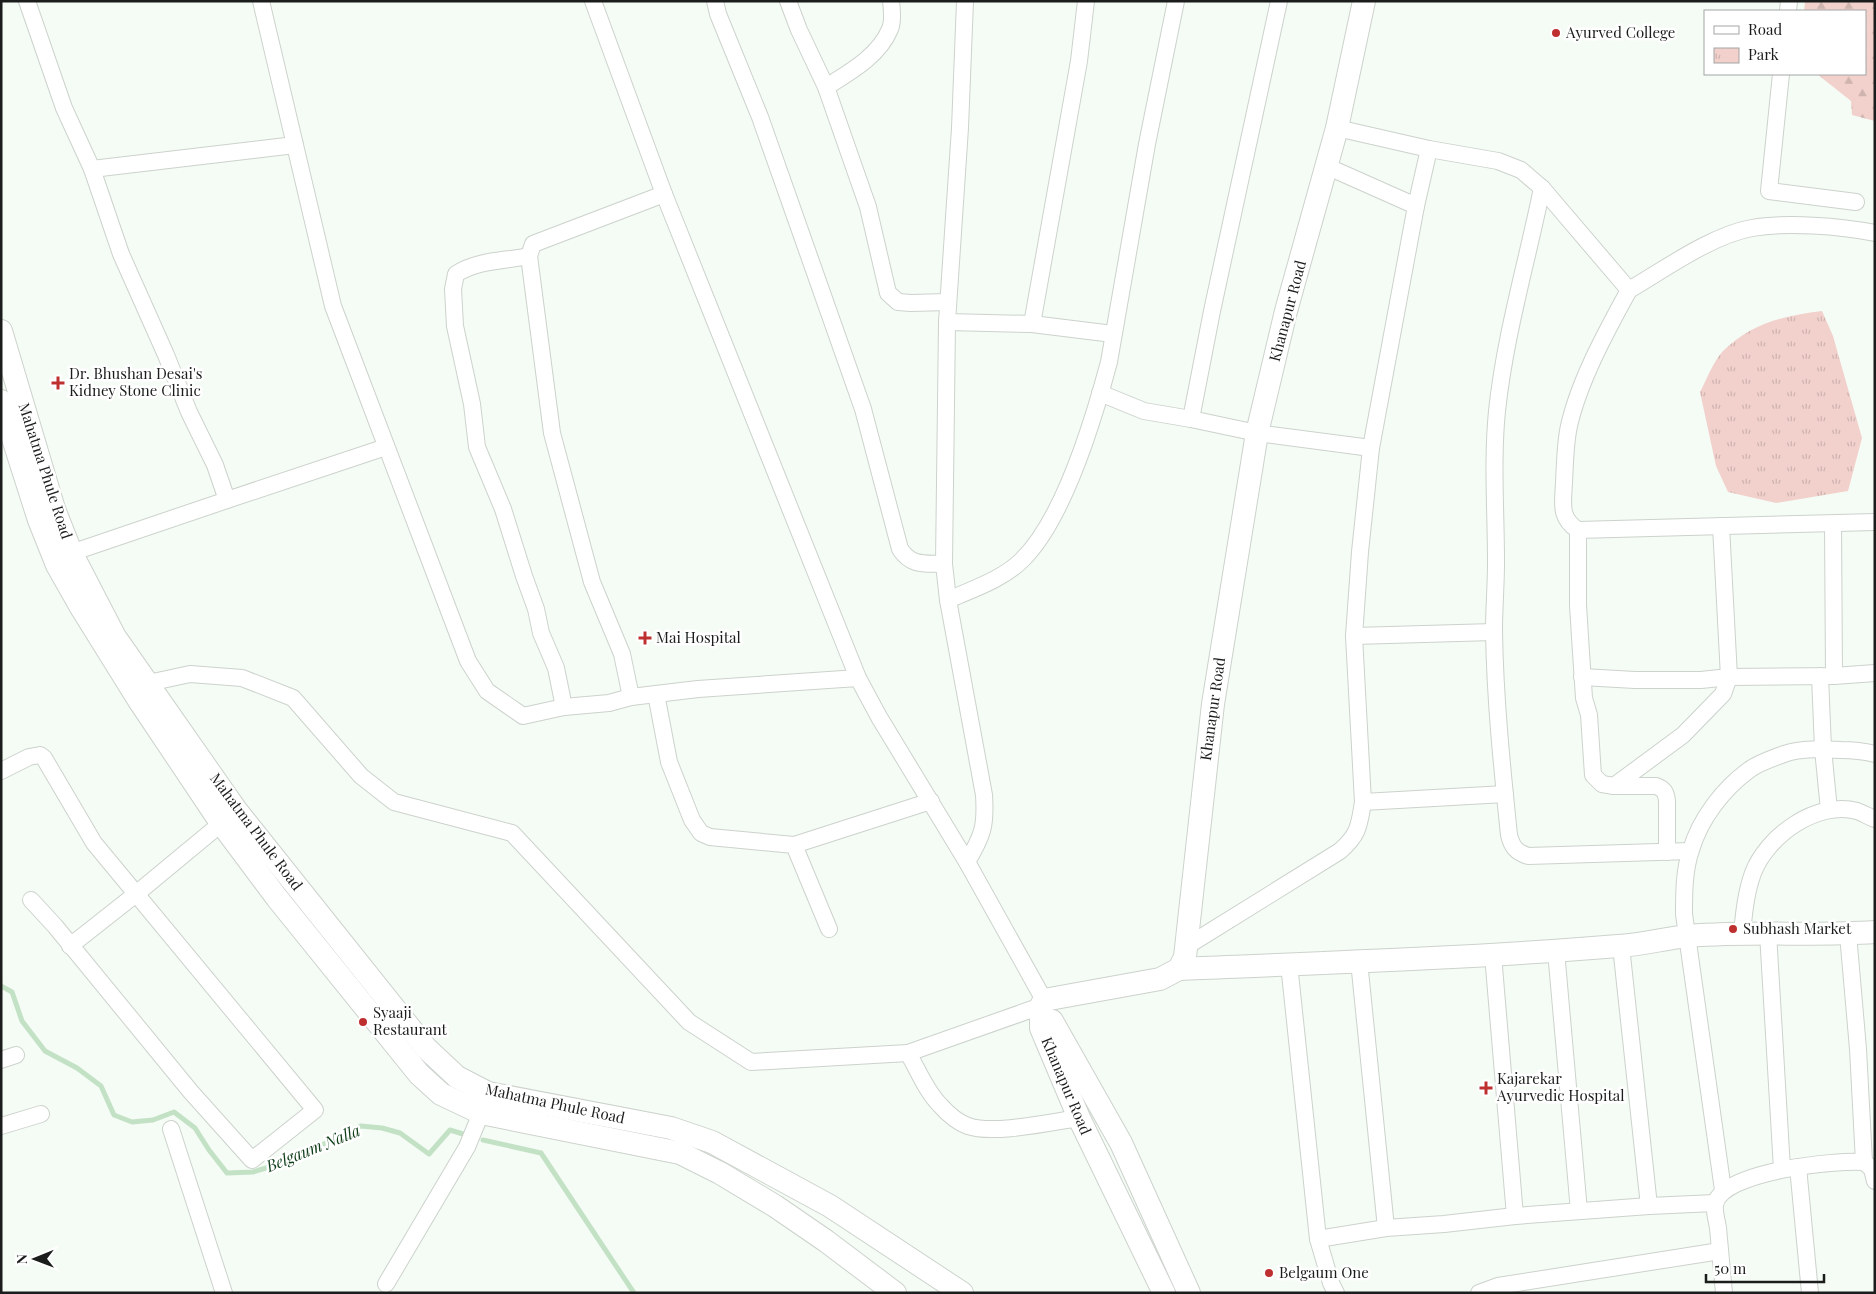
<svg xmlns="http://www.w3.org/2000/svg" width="1876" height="1294" font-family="'Playfair Display',serif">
<defs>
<pattern id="forest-firs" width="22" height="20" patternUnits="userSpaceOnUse" patternTransform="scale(1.25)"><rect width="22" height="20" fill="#f2d1cc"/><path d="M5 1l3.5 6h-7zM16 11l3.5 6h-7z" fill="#cfb3af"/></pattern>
<pattern id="park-tufts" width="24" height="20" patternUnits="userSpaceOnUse" patternTransform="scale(1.25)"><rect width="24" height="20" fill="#f2d1cc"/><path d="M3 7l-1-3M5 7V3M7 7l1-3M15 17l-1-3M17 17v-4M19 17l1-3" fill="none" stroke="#cfb3af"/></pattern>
</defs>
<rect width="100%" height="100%" fill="#f5fbf5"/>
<polygon fill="url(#forest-firs)" points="1805,1 1875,1 1875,121 1852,115 1851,101 1817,74 1865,74 1865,11 1804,11"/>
<path fill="url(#park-tufts)" d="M1822,311L1833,336L1862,438L1848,491L1776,503L1728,492L1716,466L1700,392C1706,381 1714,360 1723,351C1752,323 1783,316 1822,311Z"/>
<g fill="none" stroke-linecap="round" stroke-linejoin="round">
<g stroke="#c3e2c5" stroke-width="5">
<polyline points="1,986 12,992 22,1021 45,1051 77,1068 101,1086 114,1115 132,1122 153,1120 174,1112 195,1128 209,1150 227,1173 253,1172 289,1161 361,1126 382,1128 400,1133 429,1154 450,1130 463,1134"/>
<polyline points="483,1140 541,1153 634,1293"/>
</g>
<defs>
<g id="street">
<polyline points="27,1 64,108 92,169 121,254 166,355 189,412 215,465 227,500 386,447"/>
<polyline points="261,1 333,306 468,661 487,691 523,716 564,707 609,703 631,697 698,689 858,678"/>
<polyline points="593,1 664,194 858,678 879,717 967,862 1044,1000"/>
<path d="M715,1L718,14L760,117L863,409L900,549C912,567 925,563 944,564"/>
<polyline points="788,1 799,30 826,87 868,207 888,293 898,302 911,303 948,302"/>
<path d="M965,1L960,128L947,322L944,564L948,600L984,795C986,826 983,835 967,862"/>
<polyline points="1788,11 1789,1"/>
<polyline points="1781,74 1769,191 1856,202"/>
<path d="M826,87C850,72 879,56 890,29C893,22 892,9 891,1"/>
<path d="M1337,128L1429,149L1498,161L1521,170L1542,188L1629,290C1665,269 1712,235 1752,228C1787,222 1840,226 1875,233"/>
<polyline points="1326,166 1416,206"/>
<polyline points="92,169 295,145"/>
<path d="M1542,188C1527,262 1505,335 1497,411C1492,461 1496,512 1496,562C1496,585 1494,608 1494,631C1495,699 1502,767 1509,835C1512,847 1516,852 1528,856L1690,851"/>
<polyline points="529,256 533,244 664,194"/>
<path d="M1629,290C1607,330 1579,381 1569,426C1565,444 1565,464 1564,483C1563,503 1559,518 1578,530L1875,522"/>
<polyline points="947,322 1032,324 1113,334"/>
<polyline points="1032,324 1079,61 1086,1"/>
<polyline points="1100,393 1144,411 1191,419 1257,433 1371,448"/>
<polyline points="1191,419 1212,311 1279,1"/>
<polyline points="1833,524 1834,676"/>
<path d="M1578,530V605L1580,637L1584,698L1589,715L1593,775L1602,784L1614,786H1656C1664,789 1666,792 1667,801V852"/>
<polyline points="62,556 227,500"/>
<path d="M948,600C973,589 1003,579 1022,560C1064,519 1094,418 1109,362L1147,144L1176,1"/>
<polyline points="1354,636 1494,632"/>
<polyline points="1820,676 1823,749 1829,810"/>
<polyline points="1582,677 1635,680 1701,680 1729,677 1834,676 1875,673"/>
<polyline points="139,685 190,674 242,678 293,698 361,776 394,802 512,833 689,1022 751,1062 908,1053 1041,1006"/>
<polyline points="656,694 669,762 692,820 701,833 710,837 794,845 829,929"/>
<path d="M564,707L556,668L541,633L536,609L524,576L503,509L477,447L472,404L455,326L453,289L456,274C478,260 504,261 529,256L552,433L592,582L622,654L631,697"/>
<polyline points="1,771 29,757 40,755 44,758 94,843 315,1110 252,1160 191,1092 55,926 31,900"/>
<polyline points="1614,786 1683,735 1723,694 1729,677 1721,526"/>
<polyline points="1363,802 1505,794"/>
<polyline points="794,845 931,801"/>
<path d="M1742,933C1744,913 1746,892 1753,873C1767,836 1817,800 1857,811C1863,813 1869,817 1875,819"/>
<polyline points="1768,933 1782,1169"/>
<polyline points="1848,934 1858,1049 1864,1162"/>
<polyline points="70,946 136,894 229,817"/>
<path d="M1187,946L1340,851C1359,834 1359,826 1363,802L1354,636L1360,552L1371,448L1416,206L1429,149"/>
<polyline points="1621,946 1649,1206"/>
<polyline points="1556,951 1579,1211"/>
<polyline points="1493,955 1515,1216"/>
<polyline points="1359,961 1386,1228"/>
<polyline points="1289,964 1318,1239 1331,1283 1336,1293"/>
<path d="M908,1053C918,1070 926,1091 940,1105C947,1113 957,1122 968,1126C994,1135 1051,1122 1079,1118"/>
<polyline points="1,1060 16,1055"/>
<polyline points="1,1126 41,1114"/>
<polyline points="171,1129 224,1293"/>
<polyline points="1798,1167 1810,1293"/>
<path d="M1723,1190L1684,914C1684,893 1684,870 1691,850C1700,819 1723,789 1749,770C1758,763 1773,758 1784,754C1802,748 1822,749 1841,750C1852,750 1863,751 1875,754"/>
<polyline points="1318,1239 1386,1228 1444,1224 1515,1216 1649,1206 1715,1203"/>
<polyline points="386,1284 467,1147 481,1113"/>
<polyline points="1479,1293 1498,1286 1720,1251"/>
<path d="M1724,1293C1722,1271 1720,1249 1718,1228C1717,1221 1714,1212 1715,1205C1720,1171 1837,1160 1864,1162L1872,1169L1875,1181"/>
</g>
<g id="secondary">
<polyline points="1,331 54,509 71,552 115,637 236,810 426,1048 457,1077 488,1093 671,1128 712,1142 830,1206 962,1293"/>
<polyline points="1,401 39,520 57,565 82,609 138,699 221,823 277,898 419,1074 441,1094 481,1113 680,1153 720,1173 775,1206 826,1241 895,1293"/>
<path d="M1179,969C1325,963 1472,958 1618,946C1642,945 1665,938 1689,936C1751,931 1813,936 1875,932"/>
<polyline points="1048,1020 1052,1021 1121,1143 1189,1293"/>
<polyline points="1164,1293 1079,1118 1041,1028 1041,1006 1044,1000 1160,979 1179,969 1185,957 1213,704 1257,433 1286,311 1337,128 1364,1"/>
</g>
</defs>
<use href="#street" stroke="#ccd2cc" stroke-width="18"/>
<use href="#secondary" stroke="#ccd2cc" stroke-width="24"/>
<use href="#street" stroke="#fff" stroke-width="16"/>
<use href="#secondary" stroke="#fff" stroke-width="22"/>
</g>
<g fill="#be2f2f" stroke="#fff" stroke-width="2">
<circle cx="1556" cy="33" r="5"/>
<path d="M55.5 375.5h5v5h5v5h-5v5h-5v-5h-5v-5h5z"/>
<path d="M642.5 630.5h5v5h5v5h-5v5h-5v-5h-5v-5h5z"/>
<circle cx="1733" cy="929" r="5"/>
<circle cx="363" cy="1022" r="5"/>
<path d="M1483.5 1080.5h5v5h5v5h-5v5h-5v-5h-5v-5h5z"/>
<circle cx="1269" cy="1273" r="5"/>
</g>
<g text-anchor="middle" stroke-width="5" stroke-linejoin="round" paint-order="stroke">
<g font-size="15" fill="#1a1d1b" stroke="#fff" text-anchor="start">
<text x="1566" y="38">Ayurved College</text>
<text x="69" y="379">Dr. Bhushan Desai's<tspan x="69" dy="17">Kidney Stone Clinic</tspan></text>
<text x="656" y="643">Mai Hospital</text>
<text x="1743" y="934">Subhash Market</text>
<text x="373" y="1018">Syaaji<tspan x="373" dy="17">Restaurant</tspan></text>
<text x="1497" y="1084">Kajarekar<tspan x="1497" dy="17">Ayurvedic Hospital</tspan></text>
<text x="1279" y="1278">Belgaum One</text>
</g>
<g font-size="15" fill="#1a1d1b" stroke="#fff">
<text transform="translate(1288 311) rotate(-75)" y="5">Khanapur Road</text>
<text transform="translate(45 471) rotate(72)" y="5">Mahatma Phule Road</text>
<text transform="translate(1213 709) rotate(-82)" y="5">Khanapur Road</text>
<text transform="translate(256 832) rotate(53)" y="5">Mahatma Phule Road</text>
<text transform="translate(1066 1086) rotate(67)" y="5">Khanapur Road</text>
<text transform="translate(555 1104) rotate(12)" y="5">Mahatma Phule Road</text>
</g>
<g font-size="16" font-style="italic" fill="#0f3d18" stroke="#fff">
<text transform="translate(313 1148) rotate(-22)" y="6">Belgaum Nalla</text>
</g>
</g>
<rect width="1876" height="1294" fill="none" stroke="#1a1d1b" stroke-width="5"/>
<rect x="1704" y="10" width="162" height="65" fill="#ffffff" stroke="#a3a5a4"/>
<rect x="1714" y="26" width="25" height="8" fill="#ffffff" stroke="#a3a5a4"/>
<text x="1748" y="35" font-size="15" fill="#1a1d1b">Road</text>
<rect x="1714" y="48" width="25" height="15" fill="url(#park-tufts)" stroke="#a3a5a4"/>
<text x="1748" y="60" font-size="15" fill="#1a1d1b">Park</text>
<g transform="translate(35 1259) rotate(269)" stroke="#ffffff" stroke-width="4" paint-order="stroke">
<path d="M0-4L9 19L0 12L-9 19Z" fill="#1a1d1b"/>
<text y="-8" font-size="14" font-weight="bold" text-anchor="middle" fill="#1a1d1b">N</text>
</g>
<path d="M1706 1274v8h118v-8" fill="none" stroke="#1a1d1b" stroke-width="2.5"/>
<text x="1714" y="1274" font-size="15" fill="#1a1d1b" stroke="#ffffff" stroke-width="4" paint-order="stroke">50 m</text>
</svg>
